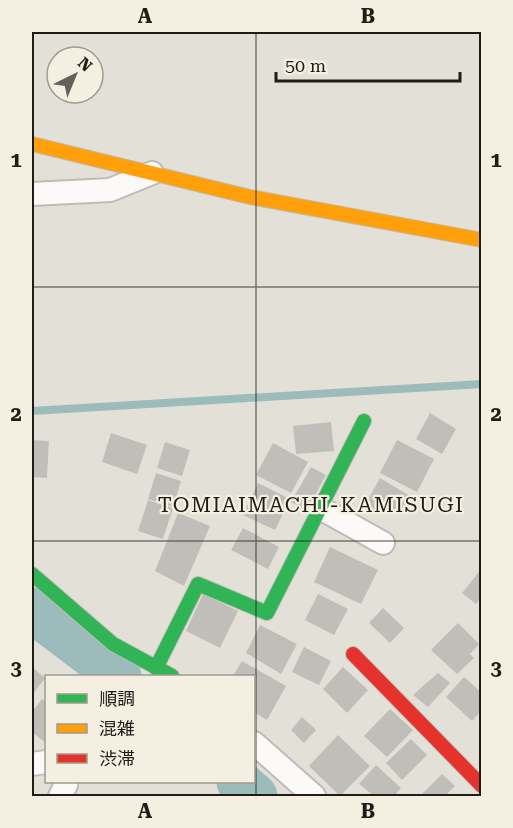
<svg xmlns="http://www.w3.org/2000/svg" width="513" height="828" font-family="'Roboto Serif','Noto Sans JP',serif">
<rect width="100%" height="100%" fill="#e3e0d8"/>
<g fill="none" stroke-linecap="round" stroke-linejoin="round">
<polyline stroke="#9bbcba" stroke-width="8" points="32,411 482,384"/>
<g stroke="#9bbcba" stroke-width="45">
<polyline points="32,610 119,676"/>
<polyline points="239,782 255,796"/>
</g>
</g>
<g fill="#c0beb8">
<polygon points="430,413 456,429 442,454 416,439"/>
<polygon points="331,422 334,451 296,454 293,426"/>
<polygon points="111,433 147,445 137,474 102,462"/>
<polygon points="32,440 49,441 47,478 32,477"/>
<polygon points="397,440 434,459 417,492 380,473"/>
<polygon points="165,442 190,450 182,476 157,468"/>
<polygon points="273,443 308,462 291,493 256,475"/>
<polygon points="311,467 326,475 307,510 291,502"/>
<polygon points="156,473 181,481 173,507 148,499"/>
<polygon points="380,478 410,496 400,513 386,504 380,514 365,505"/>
<polygon points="258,483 290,499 275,530 243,515"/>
<polygon points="148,500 173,508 163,539 138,531"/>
<polygon points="178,513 210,526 184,586 155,571"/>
<polygon points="243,528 279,547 268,569 231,550"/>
<polygon points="330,547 378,570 361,604 314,582"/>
<polygon points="482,568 482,597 476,604 462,593"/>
<polygon points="203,594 238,611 220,648 186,631"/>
<polygon points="318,594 348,609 334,635 305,620"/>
<polygon points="383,608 404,628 390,643 369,623"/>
<polygon points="458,623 479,644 470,654 474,658 457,674 431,650"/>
<polygon points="260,625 297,644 281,674 246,653"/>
<polygon points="304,647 331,661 319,685 292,672"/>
<polygon points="242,661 286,686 267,720 254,712 254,676 233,676"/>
<polygon points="32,667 45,678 32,695"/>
<polygon points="343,667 368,690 347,713 323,689"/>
<polygon points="438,673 450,683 428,707 413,695"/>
<polygon points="464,677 482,693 482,710 472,721 446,697"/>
<polygon points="42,699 46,702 46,743 32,732 32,712"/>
<polygon points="390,709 413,730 387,757 364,736"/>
<polygon points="302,717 316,730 304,743 291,730"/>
<polygon points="338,735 370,766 340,796 309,766"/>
<polygon points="411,739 427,755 402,780 386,763"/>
<polygon points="376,765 401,788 394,796 374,796 359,784"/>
<polygon points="442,774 455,786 445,796 420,796"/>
</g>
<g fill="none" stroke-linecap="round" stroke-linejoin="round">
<defs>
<g id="street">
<polyline points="32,194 110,190 152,173"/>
<polyline points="320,508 383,543"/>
<polyline points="254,743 314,796"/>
<polyline points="32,764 46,762"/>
<polyline points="60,796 66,785 64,782"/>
</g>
<g id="fast">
<polyline points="32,574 113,644 172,676"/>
<polyline points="156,668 198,584 267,613 364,421"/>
</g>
<polyline id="slow" points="32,144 250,197 482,240"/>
<polyline id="jam" points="353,654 482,786"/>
</defs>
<use href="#street" stroke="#bebcb6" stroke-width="26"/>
<use href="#fast" stroke="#bebcb6" stroke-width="16"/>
<use href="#slow" stroke="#bebcb6" stroke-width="16"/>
<use href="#jam" stroke="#bebcb6" stroke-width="16"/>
<use href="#street" stroke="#fbfaf9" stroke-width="22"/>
<use href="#fast" stroke="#30b455" stroke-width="14"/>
<use href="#slow" stroke="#ff9f0a" stroke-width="14"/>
<use href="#jam" stroke="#e5322d" stroke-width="14"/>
</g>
<path fill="none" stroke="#1f1d18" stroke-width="1.5" stroke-opacity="0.55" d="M256,32V796M32,287H482M32,541H482"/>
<g text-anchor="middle" stroke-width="4.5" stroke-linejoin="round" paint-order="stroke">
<g font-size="21" letter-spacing="1.5" fill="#1f1d18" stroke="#f5efe1">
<text x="311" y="512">TOMIAIMACHI-KAMISUGI</text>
</g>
</g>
<rect width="513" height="828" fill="none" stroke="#f5efe1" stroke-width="66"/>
<rect x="45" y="675" width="210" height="108" fill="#f5efe1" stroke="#9f9b91" stroke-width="1.5"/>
<rect x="57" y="694" width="30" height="9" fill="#30b455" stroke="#9f9b91" stroke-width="1.5"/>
<text x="99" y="705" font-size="18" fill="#1f1d18">順調</text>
<rect x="57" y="724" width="30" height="9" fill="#ff9f0a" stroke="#9f9b91" stroke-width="1.5"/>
<text x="99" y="735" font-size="18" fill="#1f1d18">混雑</text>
<rect x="57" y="754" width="30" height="9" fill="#e5322d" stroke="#9f9b91" stroke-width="1.5"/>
<text x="99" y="765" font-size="18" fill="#1f1d18">渋滞</text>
<g transform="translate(75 75) rotate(43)"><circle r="28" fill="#f5efe1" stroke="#9f9b91" stroke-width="1.5"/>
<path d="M0-4.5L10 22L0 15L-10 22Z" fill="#64615b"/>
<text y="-9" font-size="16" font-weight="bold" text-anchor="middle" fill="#1f1d18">N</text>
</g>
<path d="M276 72v9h184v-9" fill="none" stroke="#1f1d18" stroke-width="3"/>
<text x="285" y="72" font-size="18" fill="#1f1d18" stroke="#f5efe1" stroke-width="4.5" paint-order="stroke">50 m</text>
<rect x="33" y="33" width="447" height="762" fill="none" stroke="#1f1d18" stroke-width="2"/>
<g font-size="20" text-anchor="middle" font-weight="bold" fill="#1f1d18">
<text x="145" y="23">A</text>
<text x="368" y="23">B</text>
<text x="16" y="167">1</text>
<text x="496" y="167">1</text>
<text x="16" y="421">2</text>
<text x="496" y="421">2</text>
<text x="16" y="675">3</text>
<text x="496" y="675">3</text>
<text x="145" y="818">A</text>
<text x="368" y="818">B</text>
</g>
</svg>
